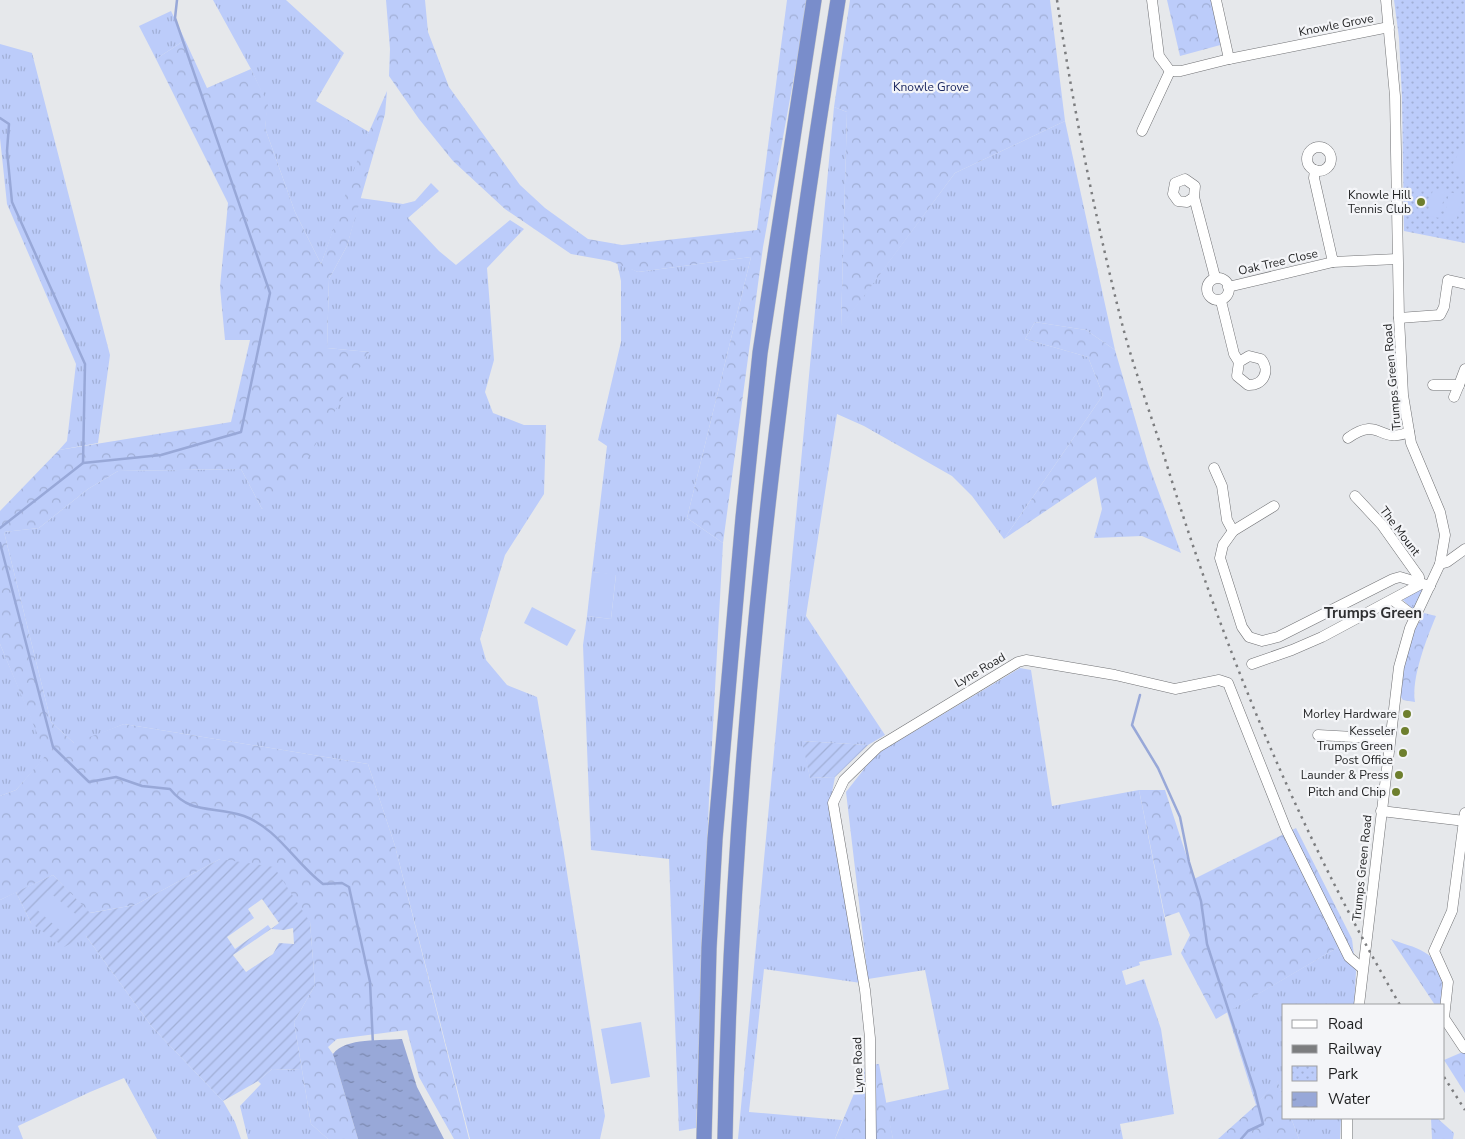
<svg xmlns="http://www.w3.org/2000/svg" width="1465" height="1139" font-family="'Nunito Sans',sans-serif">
<defs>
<pattern id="grass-tufts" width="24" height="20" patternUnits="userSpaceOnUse" patternTransform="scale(1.25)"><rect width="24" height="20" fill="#bcccfa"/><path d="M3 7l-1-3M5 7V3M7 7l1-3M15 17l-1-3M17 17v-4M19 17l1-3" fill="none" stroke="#a1afd6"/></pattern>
<pattern id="forest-crowns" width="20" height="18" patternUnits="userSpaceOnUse" patternTransform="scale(1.25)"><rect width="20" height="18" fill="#bcccfa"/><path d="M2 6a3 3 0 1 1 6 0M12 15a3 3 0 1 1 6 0" fill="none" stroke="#a1afd6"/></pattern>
<pattern id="park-dots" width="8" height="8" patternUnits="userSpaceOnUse" patternTransform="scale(1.25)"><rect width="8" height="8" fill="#bcccfa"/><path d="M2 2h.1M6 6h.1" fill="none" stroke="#a1afd6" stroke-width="1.8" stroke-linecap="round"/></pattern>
<pattern id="garden-furrows" width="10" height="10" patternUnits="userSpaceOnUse" patternTransform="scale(1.25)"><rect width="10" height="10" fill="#bcccfa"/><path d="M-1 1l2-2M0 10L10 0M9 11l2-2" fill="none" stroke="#a1afd6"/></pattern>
<pattern id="water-ripples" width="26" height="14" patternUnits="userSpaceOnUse" patternTransform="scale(1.25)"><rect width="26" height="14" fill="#98a8d8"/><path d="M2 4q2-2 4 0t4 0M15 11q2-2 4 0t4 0" fill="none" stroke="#7b88af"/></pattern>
</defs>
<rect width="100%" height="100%" fill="#e6e8eb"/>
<g fill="url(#grass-tufts)">
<polygon points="213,0 286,0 344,53 316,101 369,132 321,264 295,212 265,128 267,104 251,69"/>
<polygon points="171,11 185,40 156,59 139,26"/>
<polygon points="0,44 32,53 110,355 98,443 59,450 67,441 76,364 7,204 0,138"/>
<polygon points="834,107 847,112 841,326 955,173 1065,121 1115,350 1086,330 1035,322 1025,339 1088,357 1103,395 1004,539 972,496 952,476 864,426 837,414 806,616 885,735 868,745 803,741 810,778 835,777 829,808 861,983 764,969 749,1112 842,1120 835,1139 738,1139"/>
<polygon points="431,183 439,191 408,218 439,251 456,265 510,220 524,229 487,268 494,360 485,392 493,413 524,425 546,425 544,494 505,555 480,639 486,660 507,685 537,697 563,847 605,1116 600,1139 470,1139 395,846 368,764 124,724 75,744 51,722 4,532 39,528 88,489 118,471 241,469 262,509 369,352 327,348 329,279 347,246 360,198 403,204 415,201"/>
<polygon points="751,257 687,518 723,543 709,799 696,1128 679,1131 669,859 591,850 583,645 587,616 611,619 616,575 592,572 607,446 598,440 621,342 621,281 617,262 638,272"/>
<polygon points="1420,587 1423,589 1413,610 1403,600"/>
<polygon points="0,644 47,755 16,790 0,796"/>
<polygon points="1020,668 1031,670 1052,806 1139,790 1172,955 1139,962 1140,965 1122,971 1126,985 1144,979 1161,1029 1174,1114 1120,1124 1123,1139 893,1139 885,1103 949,1089 925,970 868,979 846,792 875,755"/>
<polygon points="16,892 31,923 86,936 152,1027 223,1101 235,1122 241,1139 157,1139 124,1078 90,1092 18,1126 23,1139 0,1139 0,900"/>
<polygon points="1352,939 1356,972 1354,1005 1284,1005 1284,1099 1277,1081 1256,1105 1227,1012"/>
<polygon points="272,1069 302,1070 311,1124 328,1139 248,1139 240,1106 261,1084 258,1081"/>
<polygon points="1291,1118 1341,1118 1340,1139 1299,1139"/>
</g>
<g fill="url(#forest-crowns)">
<polygon points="386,0 425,0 428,32 449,87 520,185 545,208 588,239 622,245 757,230 787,0 808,0 763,247 723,543 687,518 751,257 638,272 610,261 571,254 505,209 453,161 419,119 389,76 390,49"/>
<polygon points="850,0 1050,0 1065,121 955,173 841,327 847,112 834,107"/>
<polygon points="1167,0 1214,0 1224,44 1180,56"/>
<polygon points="185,40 207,88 251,69 268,104 265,128 295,212 321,264 361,150 387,91 385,114 347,246 329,279 327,348 369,352 291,487 262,509 241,469 118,471 88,489 39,528 4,532 51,722 74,743 124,724 368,764 395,846 469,1139 454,1139 419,1077 407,1030 337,1039 328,1047 333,1054 358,1139 328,1139 311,1124 294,1022 315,985 310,922 220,859 135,905 89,913 53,875 0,900 0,796 16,790 46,755 0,644 0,511 59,450 231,422 250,340 225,340 220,287 228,203 156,59"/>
<polygon points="1035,322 1086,330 1115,350 1148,463 1181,553 1142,536 1094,538 1102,509 1096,477 1004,539 1103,395 1088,357 1025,339"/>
<path d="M1424,613L1436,616C1427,638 1411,678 1415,702L1403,700L1398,693L1410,639Z"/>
<polygon points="1139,790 1165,790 1194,879 1296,828 1352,939 1216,1019 1181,953 1190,935 1179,912 1165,917"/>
<path d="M1391,939C1402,944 1415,946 1424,952C1445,963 1443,986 1441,1005H1435Z"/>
<polygon points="1465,1051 1465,1093 1444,1060"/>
<polygon points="879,1064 893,1139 835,1139 866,1065"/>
<polygon points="1277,1080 1284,1099 1284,1118 1291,1118 1299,1139 1218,1139 1256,1105"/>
<polygon points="1431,1118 1437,1118 1454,1133 1453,1139 1432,1139"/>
</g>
<polygon fill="url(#park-dots)" points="1394,0 1465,0 1465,243 1404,231 1402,97 1399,38"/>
<g fill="url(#garden-furrows)" fill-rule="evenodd">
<polygon points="802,741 868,745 835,777 810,778"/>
<path d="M220,859L274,867L310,922L315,985L294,1022L302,1070L272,1069L258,1081L223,1101L152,1027L86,936L64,947L31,923L16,892L53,875L90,913L135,905ZM262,899L279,923L271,929L268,925L235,949L227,937L254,918L248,909ZM293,928L294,944L279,943L273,954L246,972L233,955L271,929L284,930Z"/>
</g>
<g fill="#bcccfa">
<polygon points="1465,141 1465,177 1450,169"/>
<polygon points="1433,189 1445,191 1440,218 1427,216"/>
<polygon points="1449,192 1462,195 1456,222 1444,219"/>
<polygon points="592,572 616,574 611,619 587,616"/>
<polygon points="532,607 576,630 567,646 524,623"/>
<polygon points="48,891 78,916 63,933 34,907"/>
<polygon points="641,1022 650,1077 611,1084 601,1029"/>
</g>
<path fill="url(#water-ripples)" d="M402,1039L417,1087L444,1139H358L333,1054C346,1037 382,1041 402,1039Z"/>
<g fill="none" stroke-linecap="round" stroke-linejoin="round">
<g stroke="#98a8d8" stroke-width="2.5">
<polyline points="0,118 9,124 7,151 12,202 85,364 83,463"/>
<polyline points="0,528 83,463 161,455 241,432 270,293 175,18 177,0"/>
<path d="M0,543L53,747L89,782L116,777L142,786L170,789C192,816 214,805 244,816C277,828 296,864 323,884L342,883L349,887L370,982L373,1045"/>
<polyline points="1140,695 1132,725 1158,768 1180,817 1189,862 1201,901 1207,944 1255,1092 1263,1124 1248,1131 1241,1139"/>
</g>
<defs>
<g id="minor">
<polyline points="1152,0 1159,56 1170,71 1181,71 1229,59 1389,27"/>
<polyline points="1216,0 1229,59"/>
<polyline points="1142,131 1170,71"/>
<circle cx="1319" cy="159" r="12"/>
<polyline points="1315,170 1314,178 1333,262 1397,259"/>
<polyline points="1194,197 1187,202 1178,201 1173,194 1175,183 1185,179 1195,186 1194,197 1215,277"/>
<circle cx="1218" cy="289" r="11"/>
<polyline points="1228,287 1333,262"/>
<path d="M1221,301L1234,354L1239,362L1237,376L1248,385C1263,386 1271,371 1261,359L1249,356L1239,362"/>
<polyline points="1399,318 1440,315 1444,307 1448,280 1465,284"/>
<polyline points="1433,385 1459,385 1465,369"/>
<polyline points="1454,397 1459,385"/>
<path d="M1348,438C1381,415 1378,445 1409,432"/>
<polyline points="1214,468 1222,486 1227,520 1233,531"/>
<polyline points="1274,506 1233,531 1223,545 1220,558 1242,627 1249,637 1262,641 1278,637 1393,579 1400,577 1430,586"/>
<polyline points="1440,564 1447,562 1465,549"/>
<polyline points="1394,601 1415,617"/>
<polyline points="1252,664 1292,650 1322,637 1419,585 1419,577 1382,525 1355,496"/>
<polyline points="1318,735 1390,739"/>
<polyline points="1381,811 1465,821"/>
<polyline points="1359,1005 1399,667 1410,628 1440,564 1445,535 1440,512 1411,443 1403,395 1399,318 1395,96 1386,0"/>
<polyline points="1464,1048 1444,1018 1448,982 1434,951 1452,911 1465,813"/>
<polyline points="871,1139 870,1038 865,990 833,803 844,780 878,747 1018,662 1026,660 1115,675 1175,689 1219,680 1228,683 1286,829 1349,957 1362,968"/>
<polyline points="1347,1139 1347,1118"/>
</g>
<g id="highway">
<polyline points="704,1139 709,948 715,839 743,518 760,353 814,0"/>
<path d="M725,1139C732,757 777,376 838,0"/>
</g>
</defs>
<use href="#minor" stroke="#717275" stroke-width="11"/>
<use href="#highway" stroke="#c4c5c5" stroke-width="16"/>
<use href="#minor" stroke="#fff" stroke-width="10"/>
<use href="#highway" stroke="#798dcb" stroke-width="15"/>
<g stroke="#7c7d7f" stroke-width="2.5" stroke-dasharray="2.5 5" stroke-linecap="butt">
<path d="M1057,0C1073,106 1094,212 1120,316C1132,364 1150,412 1165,459C1224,651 1299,832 1400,1005"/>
<polyline points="1444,1077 1465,1110"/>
</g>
</g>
<g fill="#6e7f2e" stroke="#f4f5f8" stroke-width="2">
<circle cx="1421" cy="202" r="5"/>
<circle cx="1407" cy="714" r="5"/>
<circle cx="1405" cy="731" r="5"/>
<circle cx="1403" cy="753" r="5"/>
<circle cx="1399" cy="775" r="5"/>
<circle cx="1396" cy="792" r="5"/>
</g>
<g text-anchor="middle" stroke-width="4.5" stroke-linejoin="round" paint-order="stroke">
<g font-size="12" fill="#1e1f20" stroke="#f4f5f8">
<text transform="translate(1336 25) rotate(-11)" y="4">Knowle Grove</text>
<text transform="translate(1278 262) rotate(-13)" y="4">Oak Tree Close</text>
<text transform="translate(1392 377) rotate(-95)" y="4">Trumps Green Road</text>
<text transform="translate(1400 531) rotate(53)" y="4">The Mount</text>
<text transform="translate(980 670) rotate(-30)" y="4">Lyne Road</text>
<text transform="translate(1362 868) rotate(-84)" y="4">Trumps Green Road</text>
<text transform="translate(858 1065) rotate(-92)" y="4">Lyne Road</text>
</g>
<g font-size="12" fill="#1b2760" stroke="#f4f5f8">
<text x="931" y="91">Knowle Grove</text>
</g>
<g font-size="12" fill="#1e1f20" stroke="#f4f5f8" text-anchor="end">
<text x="1411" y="199">Knowle Hill<tspan x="1411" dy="14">Tennis Club</tspan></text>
<text x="1397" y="718">Morley Hardware</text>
<text x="1395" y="735">Kesseler</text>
<text x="1393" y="750">Trumps Green<tspan x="1393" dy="14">Post Office</tspan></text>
<text x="1389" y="779">Launder &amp; Press</text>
<text x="1386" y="796">Pitch and Chip</text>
</g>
<g font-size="15" font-weight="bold" fill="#2f3032" stroke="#f4f5f8">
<text x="1373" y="618">Trumps Green</text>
</g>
</g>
<rect x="1282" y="1004" width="162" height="115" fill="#f4f5f8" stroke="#9e9fa2"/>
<rect x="1292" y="1020" width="25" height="8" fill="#ffffff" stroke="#9e9fa2"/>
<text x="1328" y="1029" font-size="15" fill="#1e1f20">Road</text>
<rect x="1292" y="1045" width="25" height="8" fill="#7c7d7f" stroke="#9e9fa2"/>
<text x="1328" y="1054" font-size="15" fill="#1e1f20">Railway</text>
<rect x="1292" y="1066" width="25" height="15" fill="url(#park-dots)" stroke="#9e9fa2"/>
<text x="1328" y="1079" font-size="15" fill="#1e1f20">Park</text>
<rect x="1292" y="1092" width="25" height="15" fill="url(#water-ripples)" stroke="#9e9fa2"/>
<text x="1328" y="1104" font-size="15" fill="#1e1f20">Water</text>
</svg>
